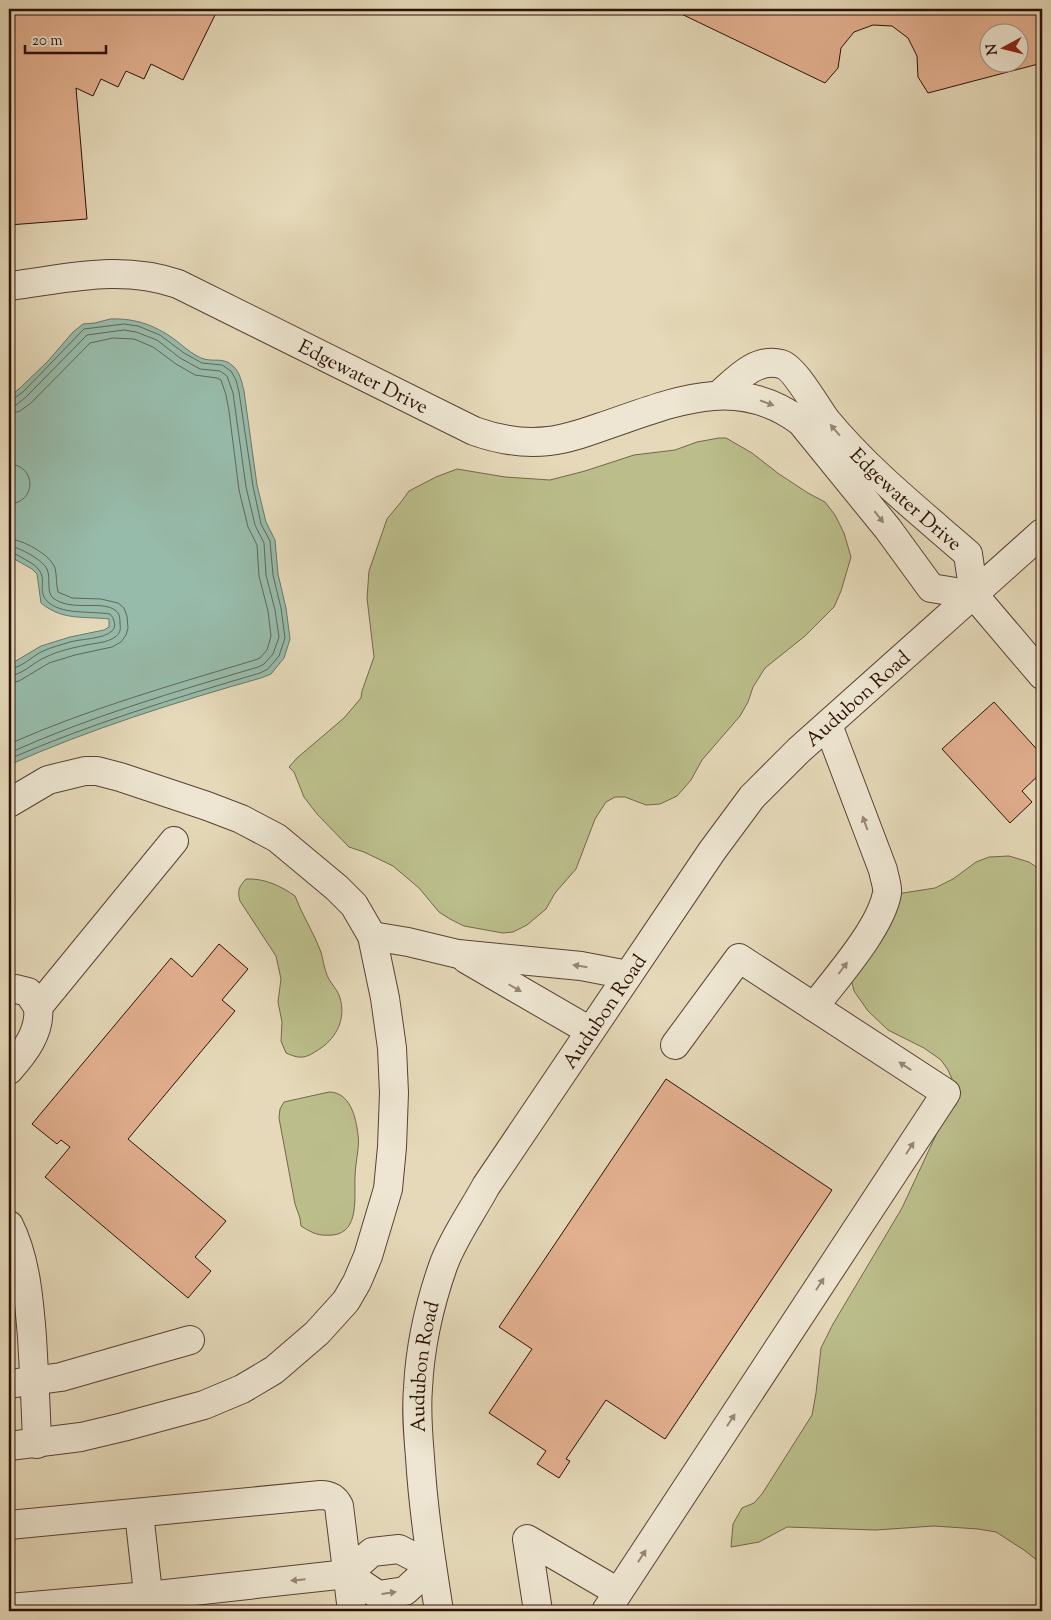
<svg xmlns="http://www.w3.org/2000/svg" width="1051" height="1620" font-family="'Sorts Mill Goudy',serif">
<rect width="100%" height="100%" fill="#e5d9b9"/>
<filter id="stains"><feTurbulence type="fractalNoise" baseFrequency=".004" numOctaves="4"/><feColorMatrix values="0 0 0 0 .2 0 0 0 0 .09 0 0 0 0 .02 0 0 0 .5 -.17"/></filter>
<radialGradient id="worn" r=".72"><stop offset=".6" stop-color="#630" stop-opacity="0"/><stop offset="1" stop-color="#630" stop-opacity=".3"/></radialGradient>
<g fill="#bbbe8b" stroke="#746748">
<polygon points="719,438 726,438 752,453 779,474 808,493 825,502 835,515 844,533 851,557 841,591 834,607 805,636 765,668 753,687 748,702 740,716 702,760 691,780 677,796 660,804 646,805 625,797 615,797 606,802 595,819 576,869 555,893 546,909 527,925 513,932 503,933 464,926 450,919 439,912 419,888 393,866 364,852 349,847 317,814 304,797 294,772 289,767 297,758 344,718 361,698 362,691 374,657 367,598 369,571 387,519 401,502 409,491 436,477 457,469 505,477 550,480 585,471 634,455 675,450 697,442"/>
<polygon points="1009,856 1029,862 1042,871 1042,1567 1038,1561 1024,1550 996,1532 978,1529 934,1526 876,1530 787,1527 759,1542 731,1547 733,1524 742,1508 754,1503 762,1494 812,1415 816,1393 821,1348 833,1324 902,1208 949,1107 956,1105 955,1086 948,1070 941,1060 924,1048 888,1030 868,1011 854,991 851,979 858,928 860,921 866,913 881,900 903,893 935,888 953,879 976,862 989,857"/>
<path d="M246,879C264,878 281,886 295,896C302,915 314,933 321,952C323,959 324,968 327,975C330,983 338,990 340,998C346,1018 337,1037 321,1048C306,1058 302,1060 286,1053L281,1041L282,1022L278,1002L281,979L276,956L240,901C237,890 239,887 246,879Z"/>
<path d="M329,1092C350,1092 356,1117 358,1135C360,1145 355,1165 355,1177C354,1196 360,1232 333,1235C318,1236 314,1234 301,1226L300,1218L295,1204L279,1118L280,1109L284,1102Z"/>
</g>
<path fill="#97bbaa" stroke="#6c7768" d="M110,319C137,318 157,326 178,342C185,348 195,356 204,359C216,362 223,357 233,366C240,372 242,383 244,391L257,485L266,522L275,540L278,574L286,608L290,639L284,658L271,674L261,678C176,702 90,729 9,765V665L41,646L70,637L104,630L109,627V619C83,616 63,621 41,603L37,574L32,569L9,556V496L10,494L11,483L9,482V396L19,389L48,361L73,332L83,324L95,323Z"/>
<g fill="none" stroke-linecap="round" stroke-linejoin="round">
<g stroke="#626658" stroke-width="1">
<path d="M9,400L13,399L23,392L84,329L124,324L138,326L160,335L184,353L202,363L222,365L231,371L236,380L239,392L253,486L261,524L270,541L273,575L281,608L285,638L279,656L268,669L260,673C175,698 90,724 9,759"/>
<path d="M9,406L16,405L26,397L87,335L124,330L136,332L157,340L180,358L200,369L220,371L227,376L233,393L246,487L255,525L264,543L266,575L275,610L279,637L273,654L264,664L258,667C174,692 89,717 9,753"/>
<path d="M9,414L20,411L31,403L90,343L113,338L134,339L153,347L176,364L195,375L217,378L221,380L226,395L229,411L239,490L248,527L257,545L259,576L268,611L271,636L267,650L260,658L255,660C172,685 88,709 9,744"/>
<path d="M9,464C37,465 37,503 9,504"/>
<path d="M9,539C22,539 51,555 55,568C57,576 56,585 58,592L72,598L101,599L118,603L124,608L127,616L128,628L126,635L121,642L112,647L75,655L49,663L19,681L9,683"/>
<path d="M9,546C19,547 43,560 47,569C51,577 46,592 53,598C71,612 101,600 115,610C120,613 120,619 120,624C121,629 120,634 115,637C107,643 95,643 86,645C72,648 58,651 46,657C33,662 23,675 9,676"/>
<path d="M9,552C15,553 21,557 26,560C55,575 34,588 47,601C60,615 92,611 110,614C114,618 117,627 112,631C104,639 80,639 70,642C61,645 52,647 43,651C32,656 22,668 9,669"/>
</g>
</g>
<g fill="#e3b090" stroke="#2c1006" fill-rule="evenodd">
<polygon points="9,9 218,9 183,80 151,64 144,79 126,71 118,87 101,79 93,96 76,88 87,219 9,225"/>
<path d="M671,9H1042V63L928,93L918,77L917,56L908,38L892,26L873,25L854,32L841,48L838,68L825,83ZM988,32H1018V62H988Z"/>
<polygon points="994,702 1042,755 1042,772 1022,791 1032,802 1010,823 942,749"/>
<polygon points="219,944 248,969 222,1000 235,1011 128,1139 226,1221 195,1257 211,1271 188,1298 45,1177 70,1147 61,1140 57,1144 32,1124 171,958 192,977"/>
<polygon points="666,1079 832,1190 665,1439 606,1400 566,1459 570,1461 559,1478 537,1464 546,1451 489,1413 532,1349 499,1327"/>
</g>
<g fill="none" stroke-linecap="round" stroke-linejoin="round">
<defs>
<g id="minor">
<path id="s1" d="M9,286C67,279 119,264 178,284L474,431C499,440 523,444 549,441C567,439 584,433 601,427C670,404 735,372 801,422L888,529L931,588L974,595"/>
<path id="s2" d="M719,395C736,380 756,357 781,364C794,367 817,408 826,420C867,470 920,512 968,554L974,595"/>
<polyline points="974,595 1042,675"/>
<polyline points="9,803 48,780 85,771 97,771 120,777 207,806 241,819 277,838 337,888 354,905 372,936 385,998 392,1048 394,1093 392,1147 388,1189 368,1256 357,1282 346,1301 317,1333 274,1370 242,1389 204,1405 123,1427 81,1437 9,1446"/>
<polyline points="372,936 408,942 458,954 581,966 628,975"/>
<polyline points="466,959 590,1031"/>
<polyline points="9,990 16,989 28,992 38,1007 174,841"/>
<path d="M814,1007C836,978 881,928 887,893C888,886 884,877 883,870L828,725"/>
<path d="M9,1070C24,1053 41,1032 38,1007"/>
<path d="M9,1225C26,1259 29,1300 32,1337C34,1372 36,1408 37,1444"/>
<polyline points="9,1384 61,1377 190,1340"/>
<polyline points="139,1513 150,1611"/>
<path d="M9,1525L321,1495C329,1495 335,1498 339,1506L352,1611"/>
<polyline points="9,1608 148,1596 347,1574 372,1552 399,1549 432,1566 405,1591 378,1595 347,1574"/>
<path id="s3" d="M439,1611C431,1560 423,1508 420,1457C418,1434 416,1411 418,1388C420,1347 429,1306 443,1266C453,1238 472,1212 486,1186L712,851L752,797L799,750L1042,533"/>
<polyline points="538,1611 527,1539 618,1592"/>
<polyline points="606,1611 946,1093 739,958 675,1045"/>
</g>
</defs>
<use href="#minor" stroke="#5a4233" stroke-width="30"/>
<use href="#minor" stroke="#eee6d2" stroke-width="28"/>
</g>
<defs><path id="oneway-solid" d="M-6-.8H1V-3.2L6.5 0L1 3.2V.8H-6Z" transform="scale(1.25)"/></defs>
<g fill="#978676">
<use href="#oneway-solid" transform="translate(767 403) rotate(20)"/>
<use href="#oneway-solid" transform="translate(835 430) rotate(-131)"/>
<use href="#oneway-solid" transform="translate(879 517) rotate(52)"/>
<use href="#oneway-solid" transform="translate(865 823) rotate(-110)"/>
<use href="#oneway-solid" transform="translate(580 966) rotate(-171)"/>
<use href="#oneway-solid" transform="translate(843 968) rotate(-53)"/>
<use href="#oneway-solid" transform="translate(515 988) rotate(30)"/>
<use href="#oneway-solid" transform="translate(905 1066) rotate(-147)"/>
<use href="#oneway-solid" transform="translate(910 1148) rotate(-57)"/>
<use href="#oneway-solid" transform="translate(820 1284) rotate(-57)"/>
<use href="#oneway-solid" transform="translate(731 1420) rotate(-57)"/>
<use href="#oneway-solid" transform="translate(642 1556) rotate(-57)"/>
<use href="#oneway-solid" transform="translate(298 1580) rotate(174)"/>
<use href="#oneway-solid" transform="translate(389 1593) rotate(-8)"/>
</g>
<g text-anchor="middle" stroke-width="4" stroke-linejoin="round" paint-order="stroke">
<g font-size="20" fill="#2c1006" stroke="#eee6d2">
<text dy="7" stroke="none"><textPath href="#s1" startOffset="378">Edgewater Drive</textPath></text>
<text dy="7" stroke="none"><textPath href="#s2" startOffset="258">Edgewater Drive</textPath></text>
<text dy="7" stroke="none"><textPath href="#s3" startOffset="1056">Audubon Road</textPath></text>
<text dy="7" stroke="none"><textPath href="#s3" startOffset="651">Audubon Road</textPath></text>
<text dy="7" stroke="none"><textPath href="#s3" startOffset="246">Audubon Road</textPath></text>
</g>
</g>
<rect width="1051" height="1620" fill="none" stroke="#e5d9b9" stroke-width="30"/>
<rect x="10" y="10" width="1031" height="1600" fill="none" stroke="#2c1006" stroke-width="2.5"/>
<rect x="15" y="15" width="1021" height="1590" fill="none" stroke="#2c1006"/>
<g transform="translate(1004 48) rotate(263)"><circle r="24" fill="#eee6d2" stroke="#a09080"/>
<path d="M0-4L9 19L0 12L-9 19Z" fill="#8f2418"/>
<text y="-8" font-size="14" font-weight="bold" text-anchor="middle" fill="#2c1006">N</text>
</g>
<path d="M25 45v8h81v-8" fill="none" stroke="#2c1006" stroke-width="2.5"/>
<text x="32" y="45" font-size="15" fill="#2c1006" stroke="#eee6d2" stroke-width="4" paint-order="stroke">20 m</text>
<rect width="100%" height="100%" filter="url(#stains)"/>
<rect width="100%" height="100%" fill="url(#worn)"/>
</svg>
